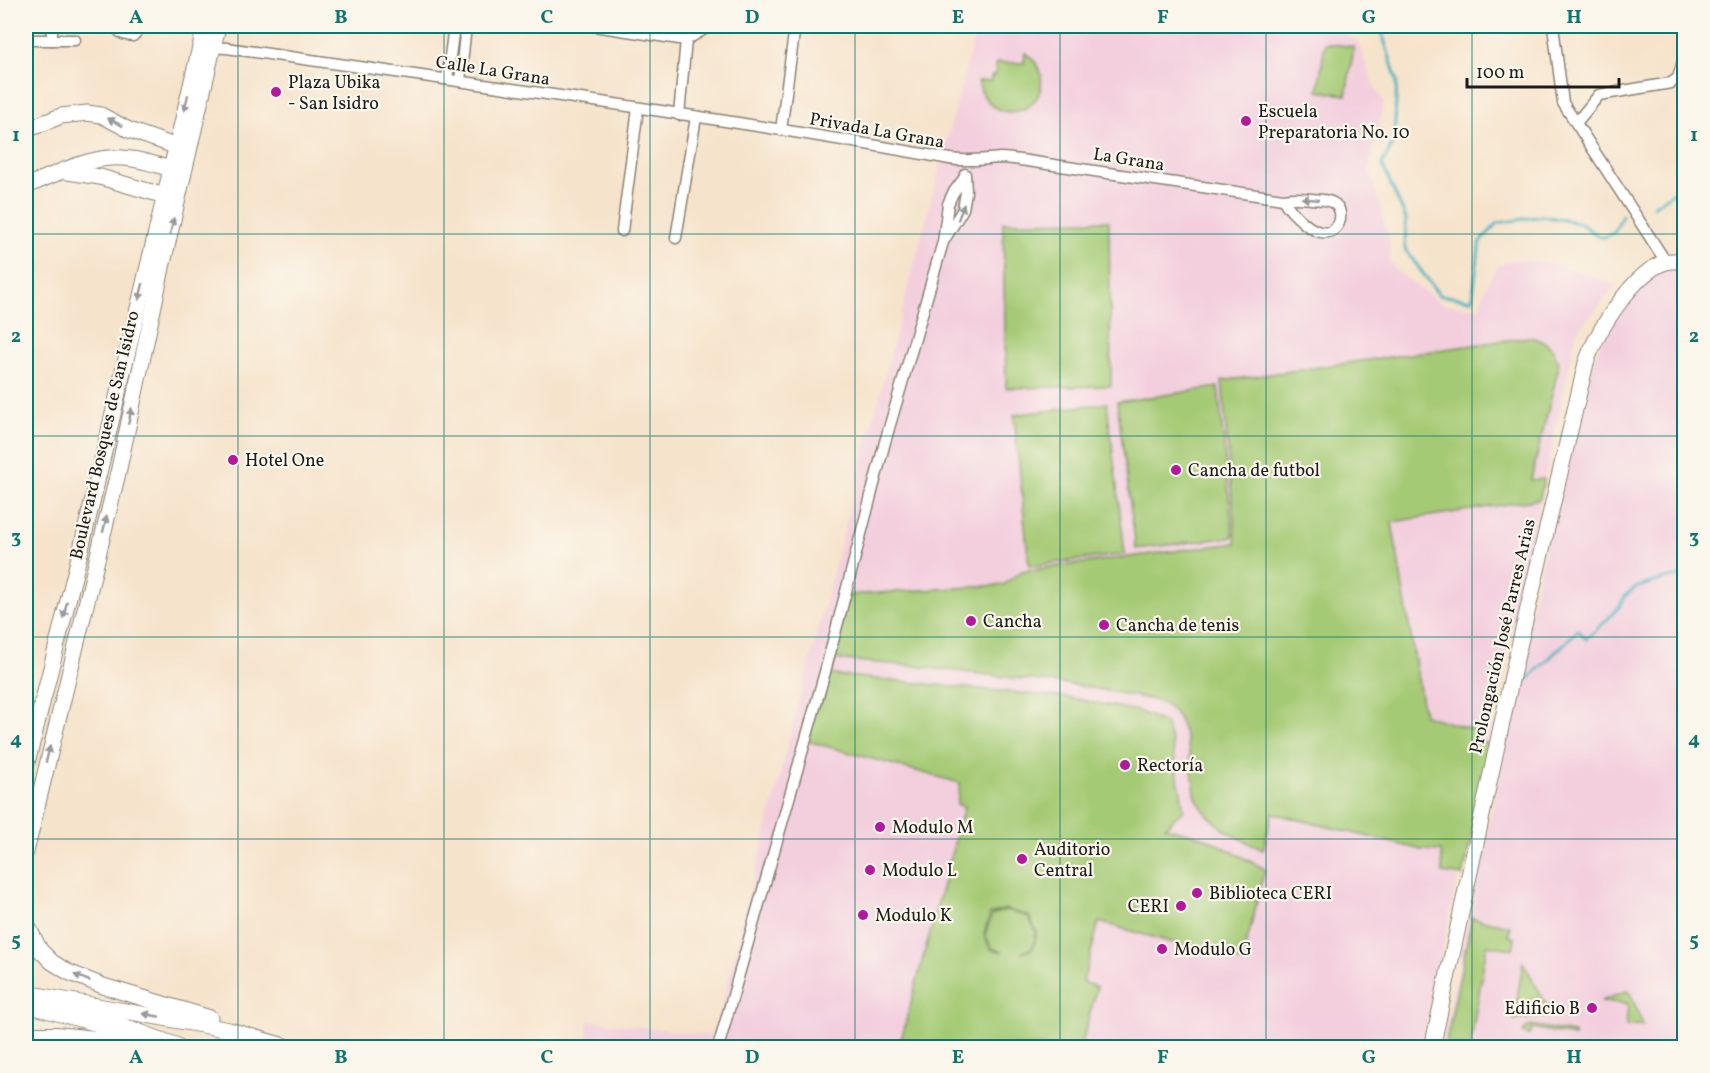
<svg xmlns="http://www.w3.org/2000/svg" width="1710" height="1073" font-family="Vollkorn,serif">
<rect width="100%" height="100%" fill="#fbf7ec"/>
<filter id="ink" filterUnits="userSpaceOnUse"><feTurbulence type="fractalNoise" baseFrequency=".0167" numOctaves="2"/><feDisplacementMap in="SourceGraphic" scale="12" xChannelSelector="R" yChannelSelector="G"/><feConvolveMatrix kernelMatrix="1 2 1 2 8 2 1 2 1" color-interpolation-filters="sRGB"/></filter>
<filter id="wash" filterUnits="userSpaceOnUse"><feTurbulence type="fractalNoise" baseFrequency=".008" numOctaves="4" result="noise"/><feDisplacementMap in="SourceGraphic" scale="24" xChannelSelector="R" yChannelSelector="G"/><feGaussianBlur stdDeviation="1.35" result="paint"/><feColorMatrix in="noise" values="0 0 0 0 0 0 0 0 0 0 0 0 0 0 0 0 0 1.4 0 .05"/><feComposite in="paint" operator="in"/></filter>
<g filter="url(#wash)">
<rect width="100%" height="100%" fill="#f6e3cb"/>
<g fill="#f3cfde">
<polygon points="977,26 1319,26 1358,40 1372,81 1384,103 1369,168 1390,243 1390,262 1397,272 1442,304 1480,308 1487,284 1498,266 1514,259 1558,265 1617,285 1577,331 1421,1047 587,1048 588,1020 714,1036 799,701"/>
<polygon points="1674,267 1684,269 1684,1047 1441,1048 1511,723 1534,597 1577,412 1605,329 1654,270"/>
</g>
<g fill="#a5ca74" stroke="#607348" stroke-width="1.5" fill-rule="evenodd">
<polygon points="1325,43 1354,47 1346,95 1318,91"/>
<path d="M1025,53C1033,58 1039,65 1041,75C1047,116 988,129 978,81H991V76H995L996,63H1024Z"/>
<polygon points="1109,221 1111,386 1006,388 1003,222"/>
<path d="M1529,337C1550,341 1557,349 1558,370L1531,480L1544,479L1540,499L1392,522L1424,715L1473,730L1480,740L1491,746L1463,876L1443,873L1441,851L1422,850L1272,813L1263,850C1238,838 1211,826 1198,801C1194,794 1194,785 1193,778C1191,760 1186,726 1174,712C1169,706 1161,703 1154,700L1082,686L914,666L833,659L847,595L1003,585L1022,571L1236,543L1222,381Z"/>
<polygon points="1218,387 1233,537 1136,549 1117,402"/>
<polygon points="1107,403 1125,554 1029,566 1014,415"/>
<path d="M825,674L1070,698L1138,711L1165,723L1171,739L1184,810L1165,827L1206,838L1265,869L1242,962L1099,922L1083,982L1097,987L1081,1047H899L964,807L957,804L960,783L807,741ZM1005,909L1029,916L1037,932L1033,948L1021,954L1033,947L1036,932L1028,917L1006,910L992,915L985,935L992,948L1003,952L990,949L984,934L990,914Z"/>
<polygon points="1472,918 1510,926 1509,936 1515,938 1513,949 1487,945 1470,1047 1445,1047"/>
<polygon points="1523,962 1553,1016 1514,1020"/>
<polygon points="1629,990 1643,1025 1626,1026 1628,1004 1601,1001"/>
<polygon points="1531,1025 1574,1033 1574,1036 1532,1028 1530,1035 1523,1033 1526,1028"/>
</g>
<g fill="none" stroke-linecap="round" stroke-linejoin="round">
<g stroke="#45b2c1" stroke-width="3">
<polyline points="1375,26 1382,33 1397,80 1394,142 1382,164 1406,219 1405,249 1439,295 1472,300 1480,242 1498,223 1543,216 1580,223 1600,237 1605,237 1615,232 1622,215"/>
<polyline points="1653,206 1684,185"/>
<polyline points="1520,687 1578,630 1586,639 1606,621 1619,607 1626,595 1635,588 1664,579 1681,576 1684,579"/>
</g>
</g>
</g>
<g filter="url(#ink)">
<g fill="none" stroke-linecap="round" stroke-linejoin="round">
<defs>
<g id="street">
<polyline points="52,26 52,40"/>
<path d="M117,26C118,34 125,35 133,36L142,26"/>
<polyline points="594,26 686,40"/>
<polyline points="1553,26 1563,103 1666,262"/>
<polyline points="26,40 75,40"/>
<polyline points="686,40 710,26"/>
<path d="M206,47L227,48C468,83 710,115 950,159C967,162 984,159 1000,158C1009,158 1019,160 1027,161L1283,199C1293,197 1301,198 1311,199C1318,200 1327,199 1333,203C1350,212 1336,250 1304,223C1296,216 1288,209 1283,199"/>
<polyline points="447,79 454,26"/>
<polyline points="460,81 466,26"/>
<polyline points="679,115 686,40"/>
<polyline points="1576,123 1599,95 1671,83 1678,78 1684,58"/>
<polyline points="781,130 795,26"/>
<polyline points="622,231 638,108"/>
<polyline points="676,238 696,117"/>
<polyline points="943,242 963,209 966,192 965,174"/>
<polyline points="718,1048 825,672 885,442 943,242 948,204 953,193 965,177"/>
</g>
<g id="secondary">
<polyline points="26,130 61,116 87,113 101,115 129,130 183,149"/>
<polyline points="68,172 100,177 165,196"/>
<path d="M26,186C52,176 81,160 110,158C132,156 157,164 178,172"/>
<polyline points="26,767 80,553 205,26"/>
<polyline points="26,852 118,473 163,263 218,26"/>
<polyline points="26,923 40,950 52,962 68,972 103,986 210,1018"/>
<polyline points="26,993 229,1030 291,1048"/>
<path d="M1432,1048L1512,676L1586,363C1596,333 1634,271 1666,262C1672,260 1678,261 1684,261"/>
</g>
<g id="highway">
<polyline points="26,1002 119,1027 176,1048"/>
<polyline points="26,1037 56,1037 152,1047"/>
</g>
</defs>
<use href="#street" stroke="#898074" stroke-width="13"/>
<use href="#secondary" stroke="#898074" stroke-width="17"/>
<use href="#highway" stroke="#898074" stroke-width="22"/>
<use href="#street" stroke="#fff" stroke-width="10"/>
<use href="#secondary" stroke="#fff" stroke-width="15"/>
<use href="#highway" stroke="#fff" stroke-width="20"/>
</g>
<defs><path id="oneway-solid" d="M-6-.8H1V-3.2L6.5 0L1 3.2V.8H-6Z" transform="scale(1.5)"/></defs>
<g fill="#999">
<use href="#oneway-solid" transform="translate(186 103) rotate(104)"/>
<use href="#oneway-solid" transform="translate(115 122) rotate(-152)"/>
<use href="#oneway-solid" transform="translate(1310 199) rotate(-174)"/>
<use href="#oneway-solid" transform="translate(961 212) rotate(-69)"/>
<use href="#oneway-solid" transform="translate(172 226) rotate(-77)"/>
<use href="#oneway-solid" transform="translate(141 292) rotate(104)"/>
<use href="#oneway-solid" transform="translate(130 416) rotate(-78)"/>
<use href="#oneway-solid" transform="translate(105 524) rotate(-76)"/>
<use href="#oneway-solid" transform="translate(65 610) rotate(104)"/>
<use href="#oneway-solid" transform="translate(48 754) rotate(-76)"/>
<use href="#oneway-solid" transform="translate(82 978) rotate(-158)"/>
<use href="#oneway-solid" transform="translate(151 1015) rotate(-169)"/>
</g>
</g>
<path fill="none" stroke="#0f766e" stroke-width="1.5" stroke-opacity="0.55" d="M238,26V1048M444,26V1048M650,26V1048M855,26V1048M1060,26V1048M1266,26V1048M1472,26V1048M26,234H1684M26,436H1684M26,637H1684M26,839H1684"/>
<g fill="#b5179e" stroke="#fbf7ec" stroke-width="2">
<circle cx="276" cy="92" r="6"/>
<circle cx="1246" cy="121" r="6"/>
<circle cx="233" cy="460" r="6"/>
<circle cx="1176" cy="470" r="6"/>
<circle cx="971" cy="621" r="6"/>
<circle cx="1104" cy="625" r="6"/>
<circle cx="1125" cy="765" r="6"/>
<circle cx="880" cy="827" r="6"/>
<circle cx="1022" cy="859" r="6"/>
<circle cx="870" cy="870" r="6"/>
<circle cx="1197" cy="893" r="6"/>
<circle cx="1181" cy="906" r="6"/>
<circle cx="863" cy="915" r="6"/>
<circle cx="1162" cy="949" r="6"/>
<circle cx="1592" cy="1008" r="6"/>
</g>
<g text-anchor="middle" stroke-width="4.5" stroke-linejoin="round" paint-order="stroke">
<g font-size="18" fill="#1c1c1c" stroke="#fbf7ec">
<text transform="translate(493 70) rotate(9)" y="6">Calle La Grana</text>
<text transform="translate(877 130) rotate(10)" y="6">Privada La Grana</text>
<text transform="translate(1129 159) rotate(9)" y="6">La Grana</text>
<text transform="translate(104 435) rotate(-77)" y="6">Boulevard Bosques de San Isidro</text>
<text transform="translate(1502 636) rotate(-77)" y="6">Prolongación José Parres Arias</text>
</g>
<g font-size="18" fill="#1c1c1c" stroke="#fbf7ec" text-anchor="start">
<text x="288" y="88">Plaza Ubika<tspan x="288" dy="21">- San Isidro</tspan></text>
<text x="1258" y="117">Escuela<tspan x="1258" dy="21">Preparatoria No. 10</tspan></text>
<text x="245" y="466">Hotel One</text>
<text x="1188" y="476">Cancha de futbol</text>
<text x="983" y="627">Cancha</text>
<text x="1116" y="631">Cancha de tenis</text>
<text x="1137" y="771">Rectoría</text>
<text x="892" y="833">Modulo M</text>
<text x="1034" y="855">Auditorio<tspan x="1034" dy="21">Central</tspan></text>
<text x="882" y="876">Modulo L</text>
<text x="1209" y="899">Biblioteca CERI</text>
<text x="1169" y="912" text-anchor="end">CERI</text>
<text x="875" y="921">Modulo K</text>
<text x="1174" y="955">Modulo G</text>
<text x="1580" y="1014" text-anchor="end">Edificio B</text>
</g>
</g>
<rect width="1710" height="1073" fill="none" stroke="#fbf7ec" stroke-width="66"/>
<path d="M1467 78v9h152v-9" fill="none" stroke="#1c1c1c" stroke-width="3"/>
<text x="1476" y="78" font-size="18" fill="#1c1c1c" stroke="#fbf7ec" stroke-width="4.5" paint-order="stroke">100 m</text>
<rect x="33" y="33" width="1644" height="1007" fill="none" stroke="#0f766e" stroke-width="2"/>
<g font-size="20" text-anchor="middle" font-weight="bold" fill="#0f766e">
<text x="136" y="23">A</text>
<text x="341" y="23">B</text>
<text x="547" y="23">C</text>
<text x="752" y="23">D</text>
<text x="958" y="23">E</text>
<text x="1163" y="23">F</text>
<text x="1369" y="23">G</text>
<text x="1574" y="23">H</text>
<text x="16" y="141">1</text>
<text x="1694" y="141">1</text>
<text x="16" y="342">2</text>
<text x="1694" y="342">2</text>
<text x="16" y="543">3</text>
<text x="1694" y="543">3</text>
<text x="16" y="745">4</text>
<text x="1694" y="745">4</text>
<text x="16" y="946">5</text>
<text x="1694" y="946">5</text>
<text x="136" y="1063">A</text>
<text x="341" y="1063">B</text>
<text x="547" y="1063">C</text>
<text x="752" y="1063">D</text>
<text x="958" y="1063">E</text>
<text x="1163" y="1063">F</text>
<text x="1369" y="1063">G</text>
<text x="1574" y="1063">H</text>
</g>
</svg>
